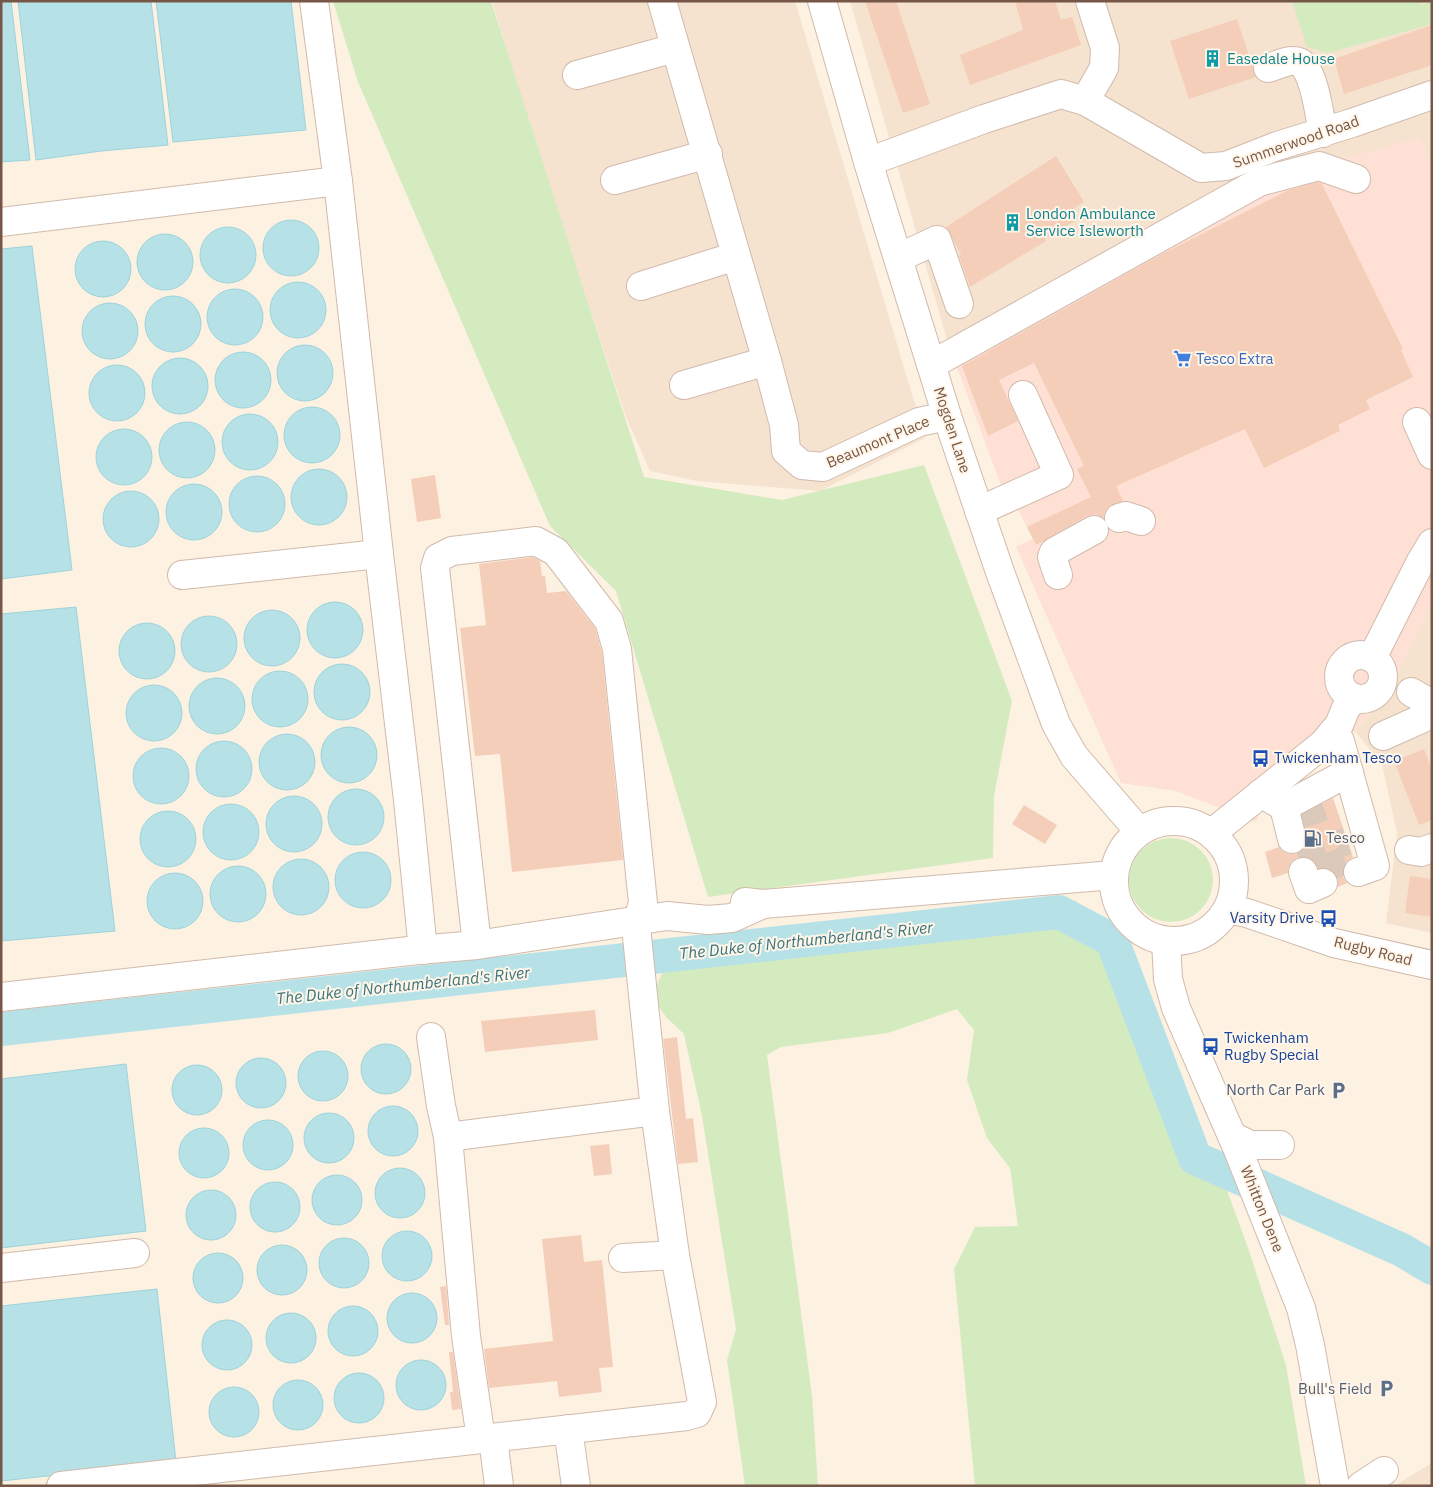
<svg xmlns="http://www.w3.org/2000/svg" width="1433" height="1487" font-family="'IBM Plex Sans',sans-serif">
<rect width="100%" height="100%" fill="#fdf1e2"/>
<g fill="#f5e3d0">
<polygon points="492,1 795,1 925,438 820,491 697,481 650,471 626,417 528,121"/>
<polygon points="850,1 1432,1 1432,166 1419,138 949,347"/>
<polygon points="1432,601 1432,933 1386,923 1397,833 1382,765 1355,731 1388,694"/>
<polygon points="1432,1463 1432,1486 1394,1486"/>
</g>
<polygon fill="#fee0d5" points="1419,138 1432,166 1432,601 1388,694 1355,731 1264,800 1256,822 1176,791 1121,783 1016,547 1033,539 1017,507 1010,509 955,362 1277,176"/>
<g fill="#d4ebc0">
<polygon points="333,1 491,1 644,477 782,500 924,465 1012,701 994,796 993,858 708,897 616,591 550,526 358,82"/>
<polygon points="1292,1 1420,1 1422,5 1432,1 1432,24 1328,53 1307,47"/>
<circle cx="1171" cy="880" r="42"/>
<polygon points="1076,901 1134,974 1182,1099 1224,1182 1248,1248 1286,1365 1306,1486 975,1486 954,1269 975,1227 1018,1226 1010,1168 987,1138 967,1080 974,1030 957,1009 888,1033 781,1047 767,1055 812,1396 818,1486 745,1486 727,1360 736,1329 702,1116 684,1034 666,1017 652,996 666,964 859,942 1008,927 1035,902"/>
</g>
<g fill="#b6e2e7" stroke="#9cd3da">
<polygon points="1,1 11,1 30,160 1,162"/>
<polygon points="18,1 151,1 168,145 101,151 36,160"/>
<polygon points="156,1 291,1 306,130 173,142"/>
<circle cx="291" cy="248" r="28"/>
<circle cx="228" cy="255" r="28"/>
<circle cx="165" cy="262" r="28"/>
<circle cx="103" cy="269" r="28"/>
<polygon points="32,246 72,570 1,579 1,249"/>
<circle cx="298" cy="310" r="28"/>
<circle cx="235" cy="317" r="28"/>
<circle cx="173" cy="324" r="28"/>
<circle cx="110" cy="331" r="28"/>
<circle cx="305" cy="373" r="28"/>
<circle cx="243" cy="380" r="28"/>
<circle cx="180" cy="386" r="28"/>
<circle cx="117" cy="393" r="28"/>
<circle cx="312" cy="435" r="28"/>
<circle cx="250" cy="442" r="28"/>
<circle cx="187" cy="450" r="28"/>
<circle cx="124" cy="457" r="28"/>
<circle cx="319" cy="497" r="28"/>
<circle cx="257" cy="504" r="28"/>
<circle cx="194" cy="512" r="28"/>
<circle cx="131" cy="519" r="28"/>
<circle cx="335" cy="630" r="28"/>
<polygon points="76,607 115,931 1,941 1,614"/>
<circle cx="272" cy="638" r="28"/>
<circle cx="209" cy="644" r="28"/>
<circle cx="147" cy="651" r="28"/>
<circle cx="342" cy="692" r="28"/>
<circle cx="280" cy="699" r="28"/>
<circle cx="217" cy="706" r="28"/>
<circle cx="154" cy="713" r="28"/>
<circle cx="349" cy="755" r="28"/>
<circle cx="287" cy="762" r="28"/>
<circle cx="224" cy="769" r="28"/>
<circle cx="161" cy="776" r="28"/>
<circle cx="356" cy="817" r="28"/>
<circle cx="294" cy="824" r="28"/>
<circle cx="231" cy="832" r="28"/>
<circle cx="168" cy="839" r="28"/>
<circle cx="363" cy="880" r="28"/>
<circle cx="301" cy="887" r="28"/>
<circle cx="238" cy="894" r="28"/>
<circle cx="175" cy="901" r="28"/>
<circle cx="386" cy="1069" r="25"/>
<circle cx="323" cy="1076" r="25"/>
<circle cx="261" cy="1083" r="25"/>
<polygon points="126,1064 146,1231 1,1248 1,1079"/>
<circle cx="197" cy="1090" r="25"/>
<circle cx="393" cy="1131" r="25"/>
<circle cx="329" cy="1138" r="25"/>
<circle cx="268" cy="1145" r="25"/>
<circle cx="204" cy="1153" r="25"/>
<circle cx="400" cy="1193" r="25"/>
<circle cx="337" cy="1200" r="25"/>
<circle cx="275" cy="1207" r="25"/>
<circle cx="211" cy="1215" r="25"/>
<circle cx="407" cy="1256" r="25"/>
<circle cx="344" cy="1263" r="25"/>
<circle cx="282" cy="1270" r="25"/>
<circle cx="218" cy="1278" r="25"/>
<polygon points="157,1289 176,1462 1,1481 1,1306"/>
<circle cx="412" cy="1318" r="25"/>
<circle cx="353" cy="1331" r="25"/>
<circle cx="291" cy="1338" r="25"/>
<circle cx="227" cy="1345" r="25"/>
<circle cx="421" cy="1385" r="25"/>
<circle cx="359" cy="1398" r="25"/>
<circle cx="298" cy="1405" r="25"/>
<circle cx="234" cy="1412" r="25"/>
</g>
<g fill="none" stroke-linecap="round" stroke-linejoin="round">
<polyline stroke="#b6e2e7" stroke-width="34" points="1,1029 1059,912 1112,940 1195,1158 1402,1250 1432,1268"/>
</g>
<g fill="#f4ceb9">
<polygon points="865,1 896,1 930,104 903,113"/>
<polygon points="1015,1 1055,1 1061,20 1072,17 1081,45 970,85 960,55 1023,30"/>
<polygon points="1237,19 1256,77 1189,99 1170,41"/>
<polygon points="1432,25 1432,65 1344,94 1334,59"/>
<polygon points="1056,156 1084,202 1073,209 1078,219 1045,239 1046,241 970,287 959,256 961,254 946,227"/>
<polygon points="1318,182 1322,184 1403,349 1401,350 1413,377 1366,400 1370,409 1338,425 1340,431 1264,468 1245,429 1116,486 1123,501 1108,507 1104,514 1104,518 1095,514 1087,516 1036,545 1027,527 1091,497 1077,469 1084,466 1034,363 999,380 1018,421 988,436 962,366 1160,255 1289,190"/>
<polygon points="435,475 441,518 417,522 411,479"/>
<polygon points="533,557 540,561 542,576 545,576 547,593 566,591 595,628 602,652 623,860 512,872 500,754 475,756 460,628 486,625 479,564"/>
<polygon points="1424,749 1432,770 1432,820 1419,825 1394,761"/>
<polygon points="1333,798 1353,857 1346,862 1343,869 1343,877 1347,883 1338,887 1338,877 1333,871 1325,868 1318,868 1313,860 1305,857 1298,857 1291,862 1288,869 1288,873 1272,878 1265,852 1279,847 1281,850 1288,854 1296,854 1302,851 1307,844 1307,836 1302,815"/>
<polygon points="1024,805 1057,825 1045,844 1012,824"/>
<polygon points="1410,876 1432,879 1432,917 1405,913"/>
<polygon points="595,1010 598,1040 485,1052 481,1021"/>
<polygon points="677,1037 686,1119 693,1118 698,1162 678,1164 663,1039"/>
<polygon points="609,1144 612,1174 594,1176 590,1146"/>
<polygon points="581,1235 584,1262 602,1260 613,1367 599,1368 602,1392 559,1397 557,1381 489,1388 484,1349 553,1341 542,1239"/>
<polygon points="446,1286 449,1325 445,1325 440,1287"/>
<polygon points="449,1352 453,1352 461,1409 452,1410 450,1392 453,1392"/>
</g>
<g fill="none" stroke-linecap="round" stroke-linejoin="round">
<g stroke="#dbcabb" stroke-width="28" stroke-dasharray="28 14" stroke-linecap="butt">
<polyline points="1297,816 1334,803"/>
<polyline points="1298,857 1347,841"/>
<polyline points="1319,871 1353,857"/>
</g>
<defs>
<g id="minor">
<polyline points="314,1 338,181"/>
<polyline points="662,1 767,361 784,425 786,451 802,465 823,467 919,422 947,416"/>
<polyline points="822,1 868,162 947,416 1000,572 1056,724 1074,756 1139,831"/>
<path d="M1268,68C1276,66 1290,58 1299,62C1314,68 1320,118 1323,133"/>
<polyline points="577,75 675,48"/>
<polyline points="1085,101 1104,68 1105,48 1090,1"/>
<polyline points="868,162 984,119 1061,94 1085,101 1201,168 1226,166 1277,146 1352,123 1432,95"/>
<polyline points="615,180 708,154"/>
<polyline points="1,222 338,181 379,554 182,575"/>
<polyline points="898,258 937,240 959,304"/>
<polyline points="641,286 736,256"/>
<polyline points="931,365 1259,182 1319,166 1356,179"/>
<polyline points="684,385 767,361"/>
<polyline points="1417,422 1432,455"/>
<polyline points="979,511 1059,475 1023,395"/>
<polyline points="1119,518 1126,516 1141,521"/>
<polyline points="379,554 408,800 423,950"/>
<polyline points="1058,575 1052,557 1054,552 1094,530"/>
<circle cx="1361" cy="677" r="22"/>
<polyline points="1372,658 1420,563 1432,543"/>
<polyline points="1411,692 1432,704"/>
<polyline points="1333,732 1340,741 1375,866 1358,872"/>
<polyline points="1383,736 1432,714"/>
<polyline points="1261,793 1284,807 1349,772"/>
<polyline points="1284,807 1292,839"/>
<circle cx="1174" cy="881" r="60"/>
<polyline points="1212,833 1323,744 1339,725 1346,708 1354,698"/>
<polyline points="1409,850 1421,852 1432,848"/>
<polyline points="1303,872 1309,889 1323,883"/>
<polyline points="745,902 763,904 1114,875"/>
<polyline points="1228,909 1247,913 1334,943 1432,965"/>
<polyline points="1166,941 1168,979 1176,1008 1238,1150 1301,1308 1310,1345 1335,1486"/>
<polyline points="1,997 418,950 477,945 667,916 708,920 732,918 763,904"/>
<polyline points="431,1037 441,1106 448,1137 466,1336 481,1439"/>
<polyline points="1232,1136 1250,1145 1280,1145"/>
<polyline points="448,1137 655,1111"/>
<polyline points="623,1258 675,1255"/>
<polyline points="1,1268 135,1253"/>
<polyline points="568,1429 576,1486"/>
<polyline points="493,1438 499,1486"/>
<polyline points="61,1486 687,1416 697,1413 702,1402 675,1255 655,1111 637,937 637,922 643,903 617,649 609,621 556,552 536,541 452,551 438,558 435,568 477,945"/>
<polyline points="1361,1486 1384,1471"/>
</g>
</defs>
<use href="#minor" stroke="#d1baab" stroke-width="30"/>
<use href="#minor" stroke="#fff" stroke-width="28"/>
</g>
<defs>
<symbol id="building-bare" viewBox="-9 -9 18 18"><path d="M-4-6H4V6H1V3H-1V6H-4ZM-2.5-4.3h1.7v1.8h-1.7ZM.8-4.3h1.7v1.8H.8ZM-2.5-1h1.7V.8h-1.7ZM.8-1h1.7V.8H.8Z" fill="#0f9aa8" stroke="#fff6e9" stroke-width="2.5" paint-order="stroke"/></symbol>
<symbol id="supermarket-bare" viewBox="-9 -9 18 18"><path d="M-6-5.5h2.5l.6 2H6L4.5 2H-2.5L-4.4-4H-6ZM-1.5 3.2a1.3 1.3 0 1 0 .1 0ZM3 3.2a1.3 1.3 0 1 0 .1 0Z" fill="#3f7fe0" stroke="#fff6e9" stroke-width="2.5" paint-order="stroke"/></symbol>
<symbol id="bus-bare" viewBox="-9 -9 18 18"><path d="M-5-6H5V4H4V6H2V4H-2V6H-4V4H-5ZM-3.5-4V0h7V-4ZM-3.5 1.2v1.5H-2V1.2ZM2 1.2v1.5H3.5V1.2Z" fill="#1a4fb4" stroke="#fff6e9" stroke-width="2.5" paint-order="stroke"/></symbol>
<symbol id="fuel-bare" viewBox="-9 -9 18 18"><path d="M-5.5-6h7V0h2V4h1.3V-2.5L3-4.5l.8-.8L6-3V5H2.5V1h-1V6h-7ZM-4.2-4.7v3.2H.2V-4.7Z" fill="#5c6f8a" stroke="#fff6e9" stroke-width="2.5" paint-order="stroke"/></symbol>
<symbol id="parking-bare" viewBox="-9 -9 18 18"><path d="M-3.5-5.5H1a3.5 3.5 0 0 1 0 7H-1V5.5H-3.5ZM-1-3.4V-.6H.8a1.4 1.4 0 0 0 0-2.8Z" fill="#5c6f8a" stroke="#fff6e9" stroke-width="2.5" paint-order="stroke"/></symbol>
</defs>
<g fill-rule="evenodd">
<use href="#building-bare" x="1200" y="46" width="25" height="25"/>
<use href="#building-bare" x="1000" y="210" width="25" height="25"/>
<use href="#supermarket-bare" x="1170" y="346" width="25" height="25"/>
<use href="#bus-bare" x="1248" y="746" width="25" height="25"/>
<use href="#fuel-bare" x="1300" y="826" width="25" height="25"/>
<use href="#bus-bare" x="1316" y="906" width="25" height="25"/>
<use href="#bus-bare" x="1198" y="1034" width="25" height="25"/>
<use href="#parking-bare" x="1326" y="1078" width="25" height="25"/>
<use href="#parking-bare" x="1374" y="1376" width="25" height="25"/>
</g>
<g text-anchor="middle" stroke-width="4" stroke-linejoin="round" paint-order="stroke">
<g font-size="15" fill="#0d838f" stroke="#fff6e9" text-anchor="start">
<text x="1227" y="64">Easedale House</text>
<text x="1026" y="219">London Ambulance<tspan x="1026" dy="17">Service Isleworth</tspan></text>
</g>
<g font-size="15" fill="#765647" stroke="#fff6e9">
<text transform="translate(1296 142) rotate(-19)" y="5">Summerwood Road</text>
<text transform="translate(952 430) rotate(72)" y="5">Mogden Lane</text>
<text transform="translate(878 442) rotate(-23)" y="5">Beaumont Place</text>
<text transform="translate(1373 951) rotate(14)" y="5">Rugby Road</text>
<text transform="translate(1262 1209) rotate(68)" y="5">Whitton Dene</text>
</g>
<g font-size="15" fill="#366cbe" stroke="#fff6e9" text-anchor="start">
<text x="1196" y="364">Tesco Extra</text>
</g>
<g font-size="15" fill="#164399" stroke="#fff6e9" text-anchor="start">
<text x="1274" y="763">Twickenham Tesco</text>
<text x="1314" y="923" text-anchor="end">Varsity Drive</text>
<text x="1224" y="1043">Twickenham<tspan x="1224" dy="17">Rugby Special</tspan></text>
</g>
<g font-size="15" fill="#4e5e75" stroke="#fff6e9" text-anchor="end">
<text x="1326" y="843" text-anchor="start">Tesco</text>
<text x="1325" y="1095">North Car Park</text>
<text x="1372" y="1394">Bull's Field</text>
</g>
<g font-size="16" font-style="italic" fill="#3a747c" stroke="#fff6e9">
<text transform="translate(806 940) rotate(-6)" y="6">The Duke of Northumberland's River</text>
<text transform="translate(403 985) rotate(-6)" y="6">The Duke of Northumberland's River</text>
</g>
</g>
<rect width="1433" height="1487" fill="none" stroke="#765647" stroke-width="5"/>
</svg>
